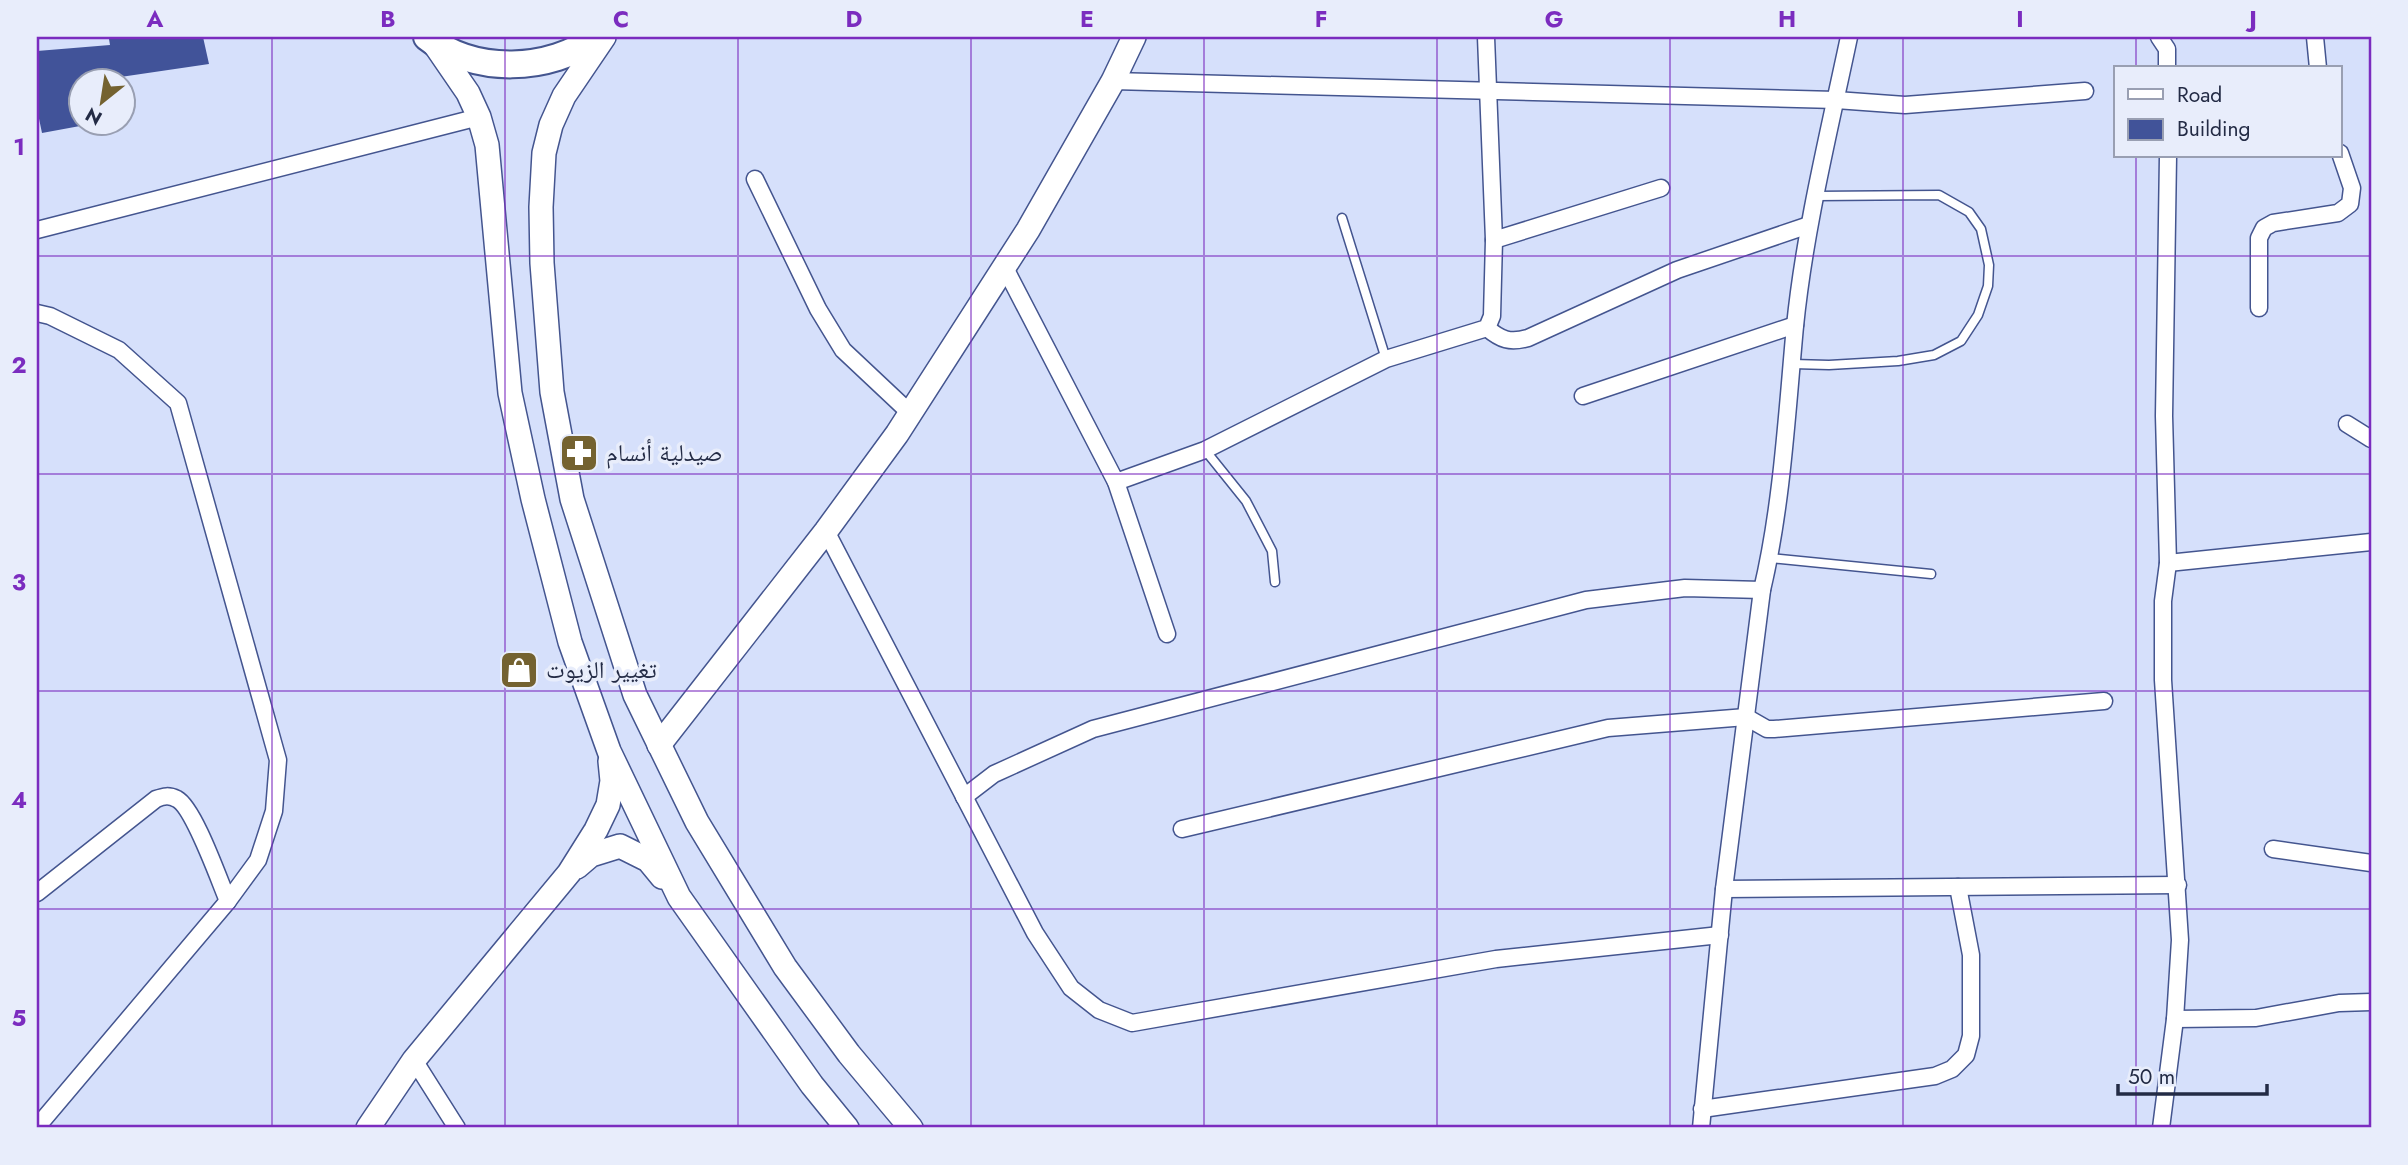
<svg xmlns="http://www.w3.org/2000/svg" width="2408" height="1165" font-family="Jost,'Noto Naskh Arabic',sans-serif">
<rect width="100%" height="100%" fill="#d6e0fb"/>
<polygon fill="#415399" points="122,37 203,37 209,64 100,80 80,80 80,126 42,133 37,109 37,51 110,45 109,39"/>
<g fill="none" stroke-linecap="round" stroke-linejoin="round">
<defs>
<g id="lane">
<polyline points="1342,218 1386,359"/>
<polyline points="1793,364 1829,365 1898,361 1934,355 1961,341 1978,315 1988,286 1989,265 1981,229 1969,212 1939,195 1816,196"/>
<polyline points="1205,450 1246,501 1272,551 1275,582"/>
<polyline points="1770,558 1931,574"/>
</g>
<g id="street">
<polyline points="2159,37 2167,49 2167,68"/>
<polyline points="2315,37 2318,68"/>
<polyline points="1113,81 1836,100 1905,105 2085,91"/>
<polyline points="755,179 818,309 843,350 910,413"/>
<polyline points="37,230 479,117"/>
<polyline points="1494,240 1661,188"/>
<polyline points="1004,266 1116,482 1167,634"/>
<polyline points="2259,308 2259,238 2264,228 2273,223 2338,213 2350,204 2352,188 2340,153"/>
<polyline points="37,313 50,316 119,350 178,403 278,760 274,811 258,860 228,901 37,1127"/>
<path d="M1487,328C1501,340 1510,343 1528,338L1677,270L1809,225"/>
<polyline points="1583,396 1795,325"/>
<polyline points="2347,424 2371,439"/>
<polyline points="1116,482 1205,450 1386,359 1487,328 1492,316 1494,240 1486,37"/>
<polyline points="826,531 1035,933 1071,988 1099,1010 1132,1023 1496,959 1720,935"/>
<polyline points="2168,563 2371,542"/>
<polyline points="964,797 994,774 1093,729 1586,600 1685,588 1762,590"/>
<polyline points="1182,829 1608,728 1746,717 1767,729 1774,729 2104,701"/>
<polyline points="2273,849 2371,863"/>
<polyline points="1724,889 2178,885"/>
<path d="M37,893L156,799C164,796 169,795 177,799C194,808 219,880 228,901"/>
<polyline points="2175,1019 2256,1018 2339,1003 2371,1002"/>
<polyline points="414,1060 457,1128"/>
<polyline points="1702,1109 1935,1076 1952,1069 1966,1055 1971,1036 1971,955 1958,887"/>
<path d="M1701,1128L1724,889L1762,590C1782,506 1787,412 1795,326C1805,228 1829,132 1849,37"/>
<polyline points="2161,1128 2175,1019 2180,940 2163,680 2163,601 2168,563 2164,416 2168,156"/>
</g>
<g id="secondary">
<polyline points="604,37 564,96 551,125 544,153 541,207 542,263 552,392 572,499 635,695 697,822 785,967 849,1054 911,1128"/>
<polyline points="433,42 468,93 479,117 487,145 510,393 533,499 570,642 609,751 679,897 812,1085 847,1128"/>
<polyline points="659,745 826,531 897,434 1028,230 1113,81 1134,37"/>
<polyline points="577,867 591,855 620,846 648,860 662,877"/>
<polyline points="368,1128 414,1060 569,873 596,830 608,805 612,781 610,761"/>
</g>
<path id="primary" d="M427,37C474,75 550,72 597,37"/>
</defs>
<use href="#lane" stroke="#44558f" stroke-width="11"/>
<use href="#street" stroke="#44558f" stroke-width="19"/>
<use href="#secondary" stroke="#44558f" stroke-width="26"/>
<use href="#primary" stroke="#44558f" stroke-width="30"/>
<use href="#lane" stroke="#fff" stroke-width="8"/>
<use href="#street" stroke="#fff" stroke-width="16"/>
<use href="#secondary" stroke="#fff" stroke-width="23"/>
<use href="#primary" stroke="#fff" stroke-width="26"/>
</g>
<path fill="none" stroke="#7b2cbf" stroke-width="2" stroke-opacity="0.55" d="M272,37V1128M505,37V1128M738,37V1128M971,37V1128M1204,37V1128M1437,37V1128M1670,37V1128M1903,37V1128M2136,37V68M2136,156V1128M37,256H2371M37,474H2371M37,691H2371M37,909H2371"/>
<defs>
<symbol id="pharmacy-square" viewBox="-11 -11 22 22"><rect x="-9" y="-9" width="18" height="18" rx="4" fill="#746230" stroke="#e8edfb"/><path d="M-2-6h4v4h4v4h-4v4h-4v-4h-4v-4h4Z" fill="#fff"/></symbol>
<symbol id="shop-square" viewBox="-11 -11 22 22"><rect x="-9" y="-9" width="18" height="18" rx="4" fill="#746230" stroke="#e8edfb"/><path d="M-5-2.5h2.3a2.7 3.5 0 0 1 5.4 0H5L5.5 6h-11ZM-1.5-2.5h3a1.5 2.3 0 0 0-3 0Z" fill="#fff"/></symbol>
</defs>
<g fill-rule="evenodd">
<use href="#pharmacy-square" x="557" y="431" width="44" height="44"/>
<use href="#shop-square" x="497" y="648" width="44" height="44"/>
</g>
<g text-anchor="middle" stroke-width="7" stroke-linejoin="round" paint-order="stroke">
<g font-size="24" fill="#232b45" stroke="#e8edfb" text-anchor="start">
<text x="606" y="461">صيدلية أنسام</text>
<text x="546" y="678">تغيير الزيوت</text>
</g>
</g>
<rect width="2408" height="1165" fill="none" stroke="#e8edfb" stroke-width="77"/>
<rect x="2114" y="66" width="228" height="91" fill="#e8edfb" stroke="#999fb2" stroke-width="2"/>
<rect x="2128" y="89" width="35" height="10" fill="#ffffff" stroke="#999fb2" stroke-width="2"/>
<text x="2177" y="102" font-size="21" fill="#232b45">Road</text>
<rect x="2128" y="119" width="35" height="21" fill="#415399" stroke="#999fb2" stroke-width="2"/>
<text x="2177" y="136" font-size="21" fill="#232b45">Building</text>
<g transform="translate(102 102) rotate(210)"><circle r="33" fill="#e8edfb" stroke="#999fb2" stroke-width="2"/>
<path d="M0-5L12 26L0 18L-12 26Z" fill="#746230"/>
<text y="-10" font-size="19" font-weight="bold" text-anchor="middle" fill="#232b45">N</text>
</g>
<path d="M2118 1084v10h149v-10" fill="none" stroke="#232b45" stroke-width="3.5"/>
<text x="2128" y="1084" font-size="21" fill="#232b45" stroke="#e8edfb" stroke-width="5" paint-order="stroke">50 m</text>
<rect x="38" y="38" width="2332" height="1088" fill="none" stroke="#7b2cbf" stroke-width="2.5"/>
<g font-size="23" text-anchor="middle" font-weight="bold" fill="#7b2cbf">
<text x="155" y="27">A</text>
<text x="388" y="27">B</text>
<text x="621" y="27">C</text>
<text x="854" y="27">D</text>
<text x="1087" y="27">E</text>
<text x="1321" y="27">F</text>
<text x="1554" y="27">G</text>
<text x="1787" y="27">H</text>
<text x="2020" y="27">I</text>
<text x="2253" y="27">J</text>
<text x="19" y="155">1</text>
<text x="19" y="373">2</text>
<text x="19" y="590">3</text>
<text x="19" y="808">4</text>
<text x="19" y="1026">5</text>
</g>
</svg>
